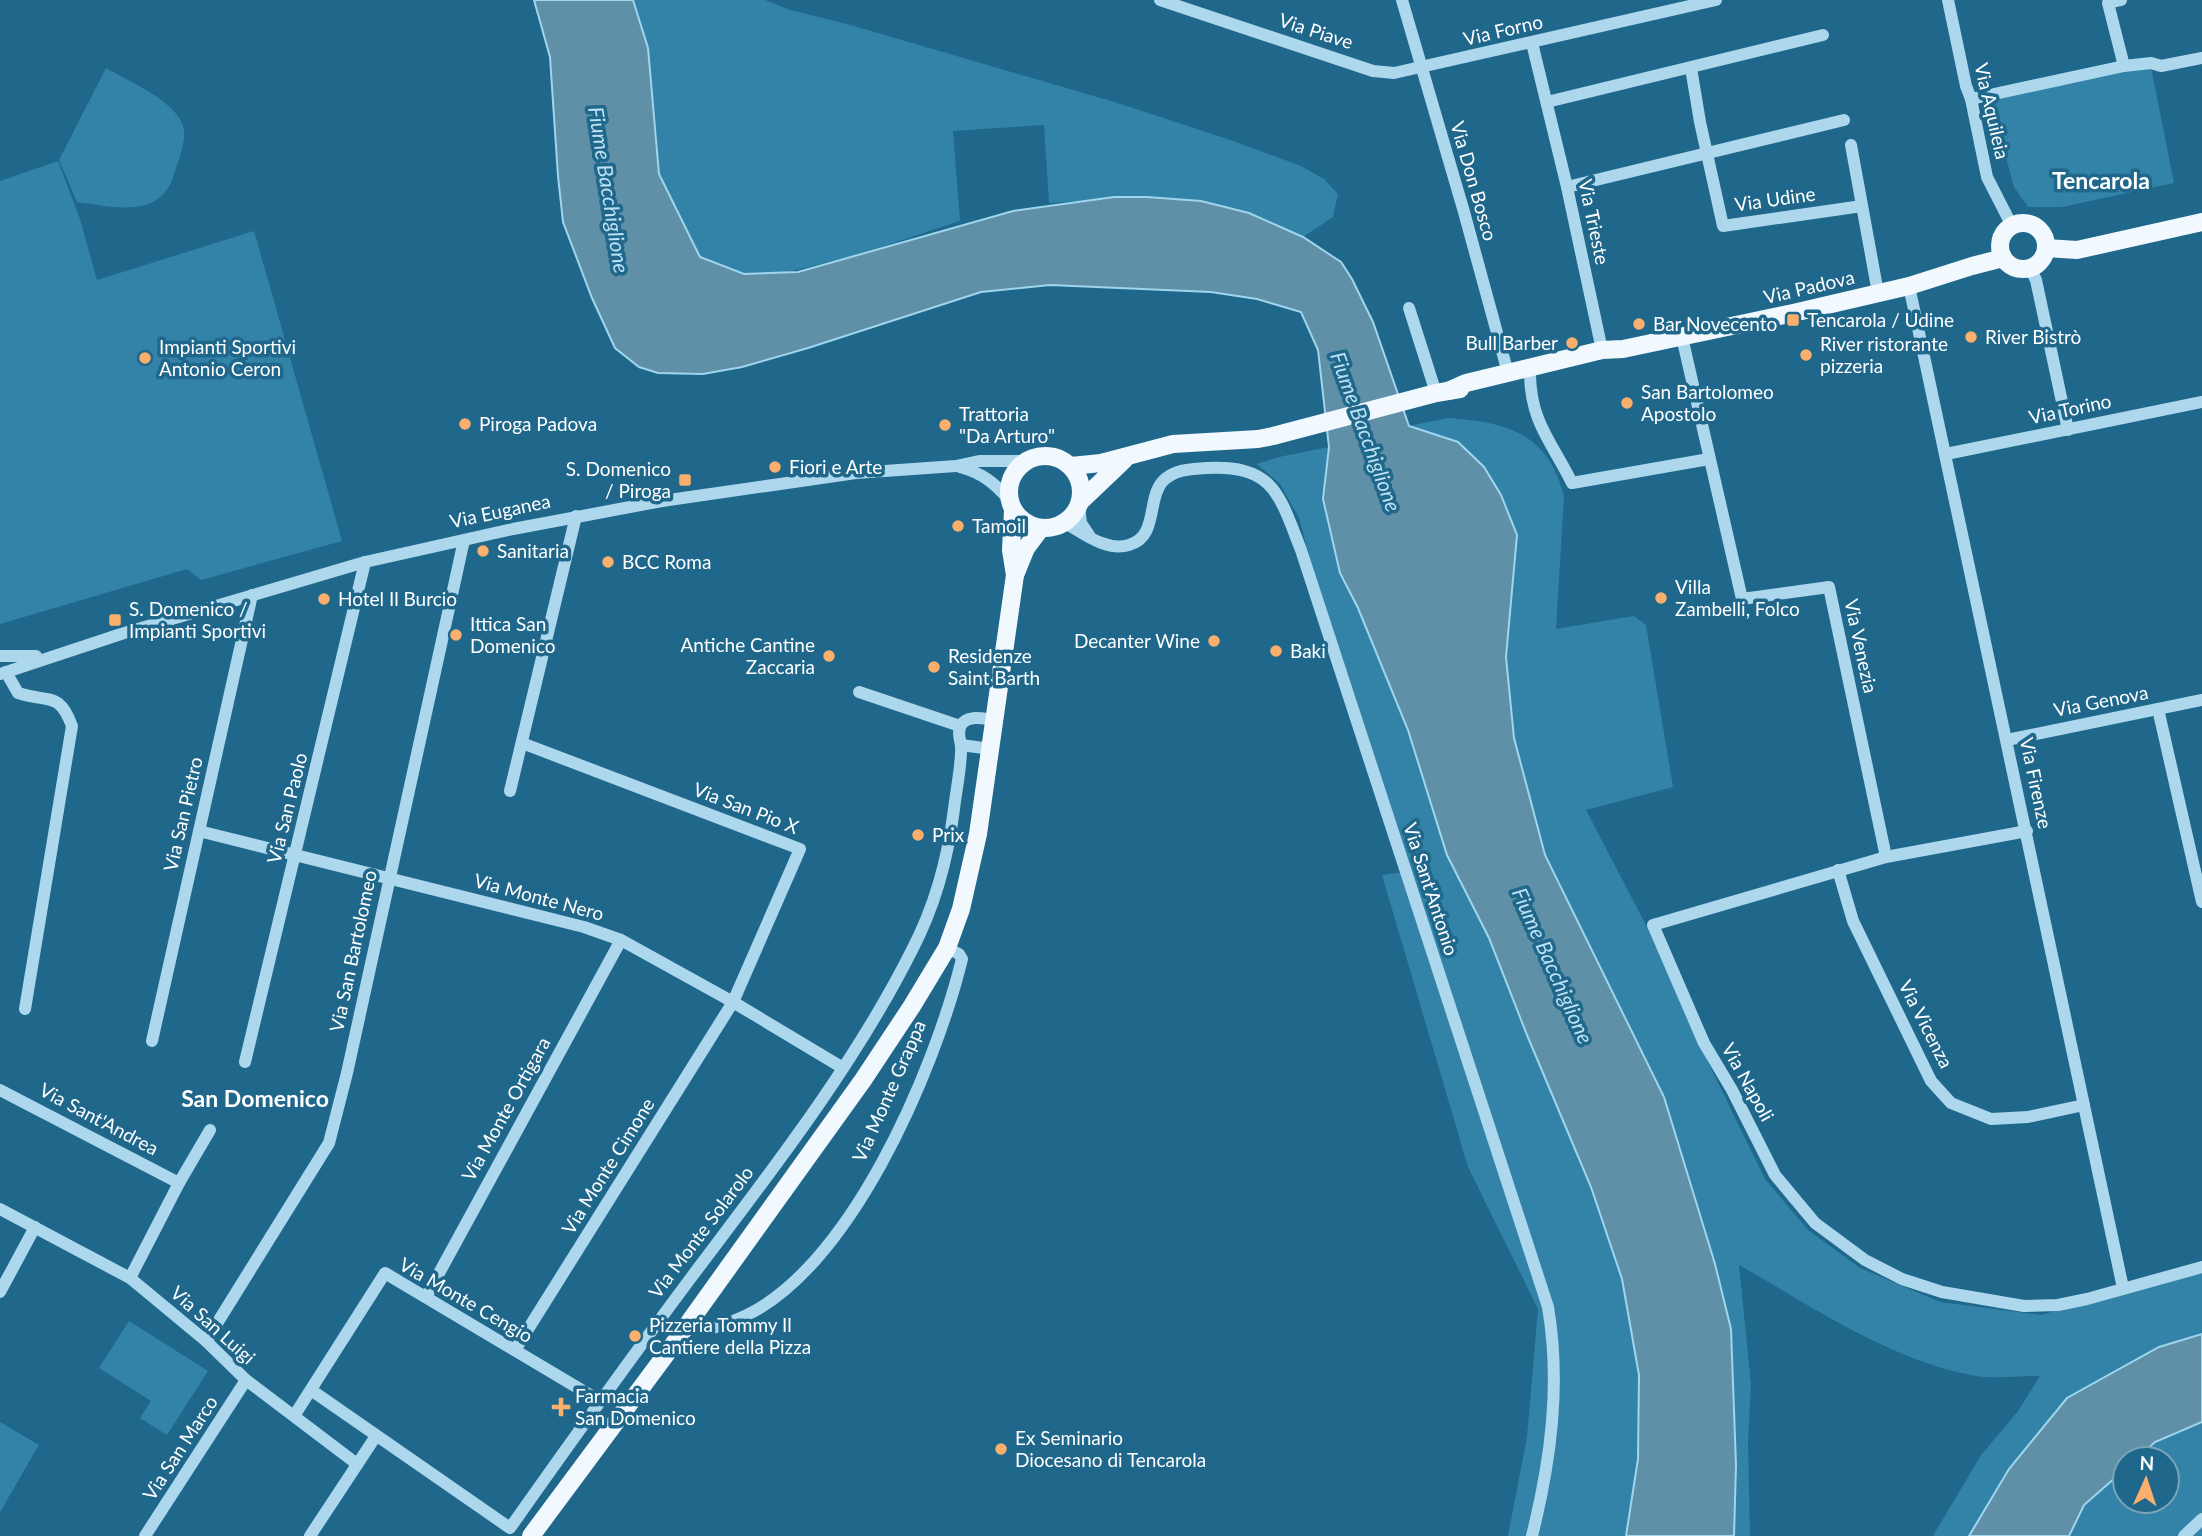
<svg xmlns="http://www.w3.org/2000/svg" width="2202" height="1536" font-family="Lato,sans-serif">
<rect width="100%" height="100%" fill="#1f678b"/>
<g fill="#3383a9">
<polygon points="633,0 765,0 787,9 854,26 1121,104 1233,141 1301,166 1324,179 1338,194 1333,217 1303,237 1249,213 1147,197 1049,203 1044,125 953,131 960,221 860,254 788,272 744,274 700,257 659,174 657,136"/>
<polygon points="2151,67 2174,183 2062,207 2028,207 2014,187 1989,95"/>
<path d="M106,68C128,81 168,97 181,121C188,134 182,149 178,163C174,173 172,184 165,192C146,217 103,205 77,202L59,160Z"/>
<polygon points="58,161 80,219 97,280 254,231 342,541 201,580 187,569 0,624 0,181"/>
<path d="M1448,418C1507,422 1549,433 1564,497L1556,629L1634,616L1646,625L1673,787L1586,810L1648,929L1702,1050L1765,1179L1808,1230L1860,1268L1940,1302L2042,1315L2123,1288L2202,1271V1334L2159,1347L2009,1469L1969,1536H1933L1981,1455L2018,1411L2040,1376C2019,1376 1996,1379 1976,1376C1889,1360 1815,1308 1739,1265L1751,1385L1748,1442L1750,1536H1734L1736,1465L1731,1329L1715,1264L1664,1097L1545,855L1514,738L1506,657L1517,535L1409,426Z"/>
<polygon points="1329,447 1323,499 1340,573 1358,608 1408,730 1447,855 1489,938 1527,1035 1591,1187 1622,1280 1639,1375 1638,1459 1626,1536 1508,1536 1527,1437 1538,1309 1468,1167 1382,875 1406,872 1337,660 1299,518 1280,484 1257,464 1279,457"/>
<polygon points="129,1321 208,1371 167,1435 140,1418 151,1401 99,1368"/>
<polygon points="0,1422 39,1445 0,1512"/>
<polygon points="2202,1422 2202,1536 2069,1536 2084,1505 2125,1469 2125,1501 2167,1501 2167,1459 2136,1459 2155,1442"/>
</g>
<g fill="#5f90a8" stroke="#9fd5ed" stroke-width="2">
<polygon points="534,0 633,0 648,48 659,174 700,257 744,274 798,272 1013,211 1114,197 1147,197 1201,201 1249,213 1303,237 1341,262 1352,279 1373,322 1409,426 1458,442 1484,467 1501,495 1517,535 1506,657 1514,738 1545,855 1664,1097 1715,1264 1731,1329 1736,1465 1734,1536 1626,1536 1638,1459 1639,1375 1622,1279 1591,1187 1527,1035 1489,938 1447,855 1408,730 1358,608 1340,573 1323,499 1329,447 1318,350 1301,312 1257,299 1211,292 1050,285 981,292 808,348 742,367 703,374 658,373 639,367 615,348 592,298 563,222 558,176 550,57"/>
<polygon points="2202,1334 2202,1422 2155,1442 2136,1459 2125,1459 2125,1469 2084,1505 2069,1536 1969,1536 2009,1469 2067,1398 2159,1347"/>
</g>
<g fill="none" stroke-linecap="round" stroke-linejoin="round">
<g stroke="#acd7ec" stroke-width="12">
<polyline points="1160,0 1373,71 1394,73 1716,0"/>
<polyline points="1402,0 1464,212 1508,373"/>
<polyline points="1948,0 1966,86 1971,99 1987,177 2012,226"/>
<polyline points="2121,0 2108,3 2124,66"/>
<polyline points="1532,43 1567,187 1602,350"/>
<polyline points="1691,68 1700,122 1723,226 1862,206"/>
<polyline points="1971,99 2124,66 2151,63 2161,66 2202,58"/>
<polyline points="1547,102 1823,35"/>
<polyline points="1851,145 1878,293"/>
<polyline points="1567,187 1844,120"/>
<polyline points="2030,268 2036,280 2068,430"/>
<polyline points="1909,286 2123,1288"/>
<polyline points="1409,308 1436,393"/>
<polyline points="1682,337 1742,599 1829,587 1886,857"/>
<path d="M1530,375C1531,423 1552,442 1572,483L1709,459"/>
<polyline points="1946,454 2202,402"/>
<path d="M960,467C982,473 995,483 1010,501"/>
<polyline points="1079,506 1081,523 1089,535"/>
<path d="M1065,523C1083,533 1106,552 1129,545C1158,537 1147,500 1162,482C1174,469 1191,469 1207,468C1274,465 1279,494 1301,550L1548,1307C1561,1384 1551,1460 1532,1536"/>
<polyline points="0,656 36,656"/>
<path d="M6,672L18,693C49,703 59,691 72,726L25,1009"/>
<polyline points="0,674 121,634 365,562 513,529 662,501 856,473 956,466 979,461 1027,461"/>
<polyline points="859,692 960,726"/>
<polyline points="2158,709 2202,902"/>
<polyline points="2007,740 2202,700"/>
<polyline points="961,745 991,749"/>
<polyline points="510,791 576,516"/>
<polyline points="199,831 584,927 621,940 733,1002 843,1068"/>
<polyline points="2027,831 1886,857 1653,925 1704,1043 1732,1090 1775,1175 1815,1223 1865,1260 1902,1279 1942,1292 2024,1306 2058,1305 2087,1299 2202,1267"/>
<polyline points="1838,870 1853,921 1931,1081 1951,1103 1991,1119 2028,1117 2084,1105"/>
<polyline points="152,1041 252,595"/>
<polyline points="245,1062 365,562"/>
<polyline points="0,1090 179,1183"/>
<polyline points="0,1209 130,1278 206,1341 246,1380 357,1464"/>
<polyline points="130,1278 179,1183 210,1130"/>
<polyline points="0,1292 35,1227"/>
<polyline points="426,1297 621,940"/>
<path d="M688,1323C705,1334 721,1326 738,1319C849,1274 935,1069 962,959L959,954L947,948"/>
<polyline points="206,1341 329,1143 347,1073 464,540"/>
<polyline points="515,1350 733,1002 800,849 522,743"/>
<path d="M311,1390L510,1528C570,1443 631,1358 693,1275C770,1173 855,1064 912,950C935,906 948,858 954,809C956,791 962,763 961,746C960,738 957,732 961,725C968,714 984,719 995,720"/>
<polyline points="294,1416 385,1273 600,1401"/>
<polyline points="145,1536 246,1380"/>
<polyline points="310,1536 376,1436"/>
<polyline points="2184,1536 2202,1519"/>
</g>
<g stroke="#f1f9fe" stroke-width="18">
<circle cx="2023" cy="246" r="23"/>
<polyline points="2046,248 2077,250 2202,222"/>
<polyline points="1448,391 1466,383 1602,350 1623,349 1793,313 1909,286 1972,266 2003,258"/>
<circle cx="1045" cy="492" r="36"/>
<polyline points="1071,466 1101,463 1173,444 1258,439 1273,436 1436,393 1460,389"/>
<polyline points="1081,501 1124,460"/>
<polyline points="1013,510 1011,550 1015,575"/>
<polyline points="531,1536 667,1353 863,1080 912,1006 947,948 961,909 978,834 1015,575 1026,548 1041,528"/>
</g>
</g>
<g fill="#fab06c" stroke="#1f678b" stroke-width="2.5">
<rect x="1786" y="313" width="14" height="14" rx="3.5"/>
<circle cx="1639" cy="324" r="7"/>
<circle cx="1971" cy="337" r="7"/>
<circle cx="1572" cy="343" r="7"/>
<circle cx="1806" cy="355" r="7"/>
<circle cx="145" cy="358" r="7"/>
<circle cx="1627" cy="403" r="7"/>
<circle cx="465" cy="424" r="7"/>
<circle cx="945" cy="425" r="7"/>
<circle cx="775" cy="467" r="7"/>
<rect x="678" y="473" width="14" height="14" rx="3.5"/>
<circle cx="958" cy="526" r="7"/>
<circle cx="483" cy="551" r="7"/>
<circle cx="608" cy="562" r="7"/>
<circle cx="1661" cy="598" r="7"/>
<circle cx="324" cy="599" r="7"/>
<rect x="108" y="613" width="14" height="14" rx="3.5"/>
<circle cx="456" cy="635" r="7"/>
<circle cx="1214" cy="641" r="7"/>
<circle cx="1276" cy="651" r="7"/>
<circle cx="829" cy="656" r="7"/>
<circle cx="934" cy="667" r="7"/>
<circle cx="918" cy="835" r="7"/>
<circle cx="635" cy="1336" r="7"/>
<path d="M557.5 1396.5h7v7h7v7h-7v7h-7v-7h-7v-7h7z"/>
<circle cx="1001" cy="1449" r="7"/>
</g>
<g text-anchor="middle" stroke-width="7" stroke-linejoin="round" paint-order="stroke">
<g font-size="19" fill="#fff" stroke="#1f678b">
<text transform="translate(1503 30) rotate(-13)" y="7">Via Forno</text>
<text transform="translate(1316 31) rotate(18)" y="7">Via Piave</text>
<text transform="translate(1992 111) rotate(77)" y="7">Via Aquileia</text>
<text transform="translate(1474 181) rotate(74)" y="7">Via Don Bosco</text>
<text transform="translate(1775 199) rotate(-8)" y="7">Via Udine</text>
<text transform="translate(1594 222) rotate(78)" y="7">Via Trieste</text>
<text transform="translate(1809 287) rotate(-13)" y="7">Via Padova</text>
<text transform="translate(2070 409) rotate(-12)" y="7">Via Torino</text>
<text transform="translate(500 511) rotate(-12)" y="7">Via Euganea</text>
<text transform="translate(1861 646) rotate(78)" y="7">Via Venezia</text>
<text transform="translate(2101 701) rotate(-11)" y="7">Via Genova</text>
<text transform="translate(2036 783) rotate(78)" y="7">Via Firenze</text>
<text transform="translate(287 808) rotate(-76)" y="7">Via San Paolo</text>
<text transform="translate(746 808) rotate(21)" y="7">Via San Pio X</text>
<text transform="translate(183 814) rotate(-77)" y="7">Via San Pietro</text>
<text transform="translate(1431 889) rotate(72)" y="7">Via Sant'Antonio</text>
<text transform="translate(539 897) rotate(15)" y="7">Via Monte Nero</text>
<text transform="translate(353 951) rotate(-78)" y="7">Via San Bartolomeo</text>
<text transform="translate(1926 1024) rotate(63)" y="7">Via Vicenza</text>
<text transform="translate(1748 1082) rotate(61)" y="7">Via Napoli</text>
<text transform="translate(889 1091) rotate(-66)" y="7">Via Monte Grappa</text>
<text transform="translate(506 1109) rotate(-61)" y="7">Via Monte Ortigara</text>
<text transform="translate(99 1119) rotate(28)" y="7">Via Sant'Andrea</text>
<text transform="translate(608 1166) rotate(-58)" y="7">Via Monte Cimone</text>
<text transform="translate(701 1232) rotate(-53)" y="7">Via Monte Solarolo</text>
<text transform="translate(466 1300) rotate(30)" y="7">Via Monte Cengio</text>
<text transform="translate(213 1325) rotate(42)" y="7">Via San Luigi</text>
<text transform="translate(180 1448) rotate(-57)" y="7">Via San Marco</text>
</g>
<g font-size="19" fill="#fff" stroke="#1f678b" text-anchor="start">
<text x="1807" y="327">Tencarola / Udine</text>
<text x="1653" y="331">Bar Novecento</text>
<text x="1985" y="344">River Bistrò</text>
<text x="1558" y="350" text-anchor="end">Bull Barber</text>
<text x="1820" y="351">River ristorante<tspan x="1820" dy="22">pizzeria</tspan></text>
<text x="159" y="354">Impianti Sportivi<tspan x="159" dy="22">Antonio Ceron</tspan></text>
<text x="1641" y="399">San Bartolomeo<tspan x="1641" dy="22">Apostolo</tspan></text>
<text x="959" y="421">Trattoria<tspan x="959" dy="22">"Da Arturo"</tspan></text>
<text x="479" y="431">Piroga Padova</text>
<text x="789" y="474">Fiori e Arte</text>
<text x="671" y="476" text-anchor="end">S. Domenico<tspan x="671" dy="22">/ Piroga</tspan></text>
<text x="972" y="533">Tamoil</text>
<text x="497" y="558">Sanitaria</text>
<text x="622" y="569">BCC Roma</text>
<text x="1675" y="594">Villa<tspan x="1675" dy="22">Zambelli, Folco</tspan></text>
<text x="338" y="606">Hotel Il Burcio</text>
<text x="129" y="616">S. Domenico /<tspan x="129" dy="22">Impianti Sportivi</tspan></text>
<text x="470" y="631">Ittica San<tspan x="470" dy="22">Domenico</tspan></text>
<text x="1200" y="648" text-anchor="end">Decanter Wine</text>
<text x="815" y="652" text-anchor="end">Antiche Cantine<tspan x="815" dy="22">Zaccaria</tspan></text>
<text x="1290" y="658">Baki</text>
<text x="948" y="663">Residenze<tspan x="948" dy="22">Saint Barth</tspan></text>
<text x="932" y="842">Prix</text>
<text x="649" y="1332">Pizzeria Tommy Il<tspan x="649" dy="22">Cantiere della Pizza</tspan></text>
<text x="575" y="1403">Farmacia<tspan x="575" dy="22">San Domenico</tspan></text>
<text x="1015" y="1445">Ex Seminario<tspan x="1015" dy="22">Diocesano di Tencarola</tspan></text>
</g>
<g font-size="21" font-style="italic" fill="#bce2f4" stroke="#1f678b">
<text transform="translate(608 190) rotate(81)" y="7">Fiume Bacchiglione</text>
<text transform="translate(1365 432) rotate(70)" y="7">Fiume Bacchiglione</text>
<text transform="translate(1552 966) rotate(66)" y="7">Fiume Bacchiglione</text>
</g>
<g font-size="23" font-weight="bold" fill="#fff" stroke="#1f678b">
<text x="2101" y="189">Tencarola</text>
<text x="255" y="1107">San Domenico</text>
</g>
</g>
<g transform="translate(2146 1480) rotate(3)"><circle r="33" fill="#1f678b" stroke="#79a4b9" stroke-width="2"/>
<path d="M0-5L12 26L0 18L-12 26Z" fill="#fab06c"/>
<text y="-10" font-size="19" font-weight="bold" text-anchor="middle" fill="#ffffff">N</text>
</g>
</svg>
